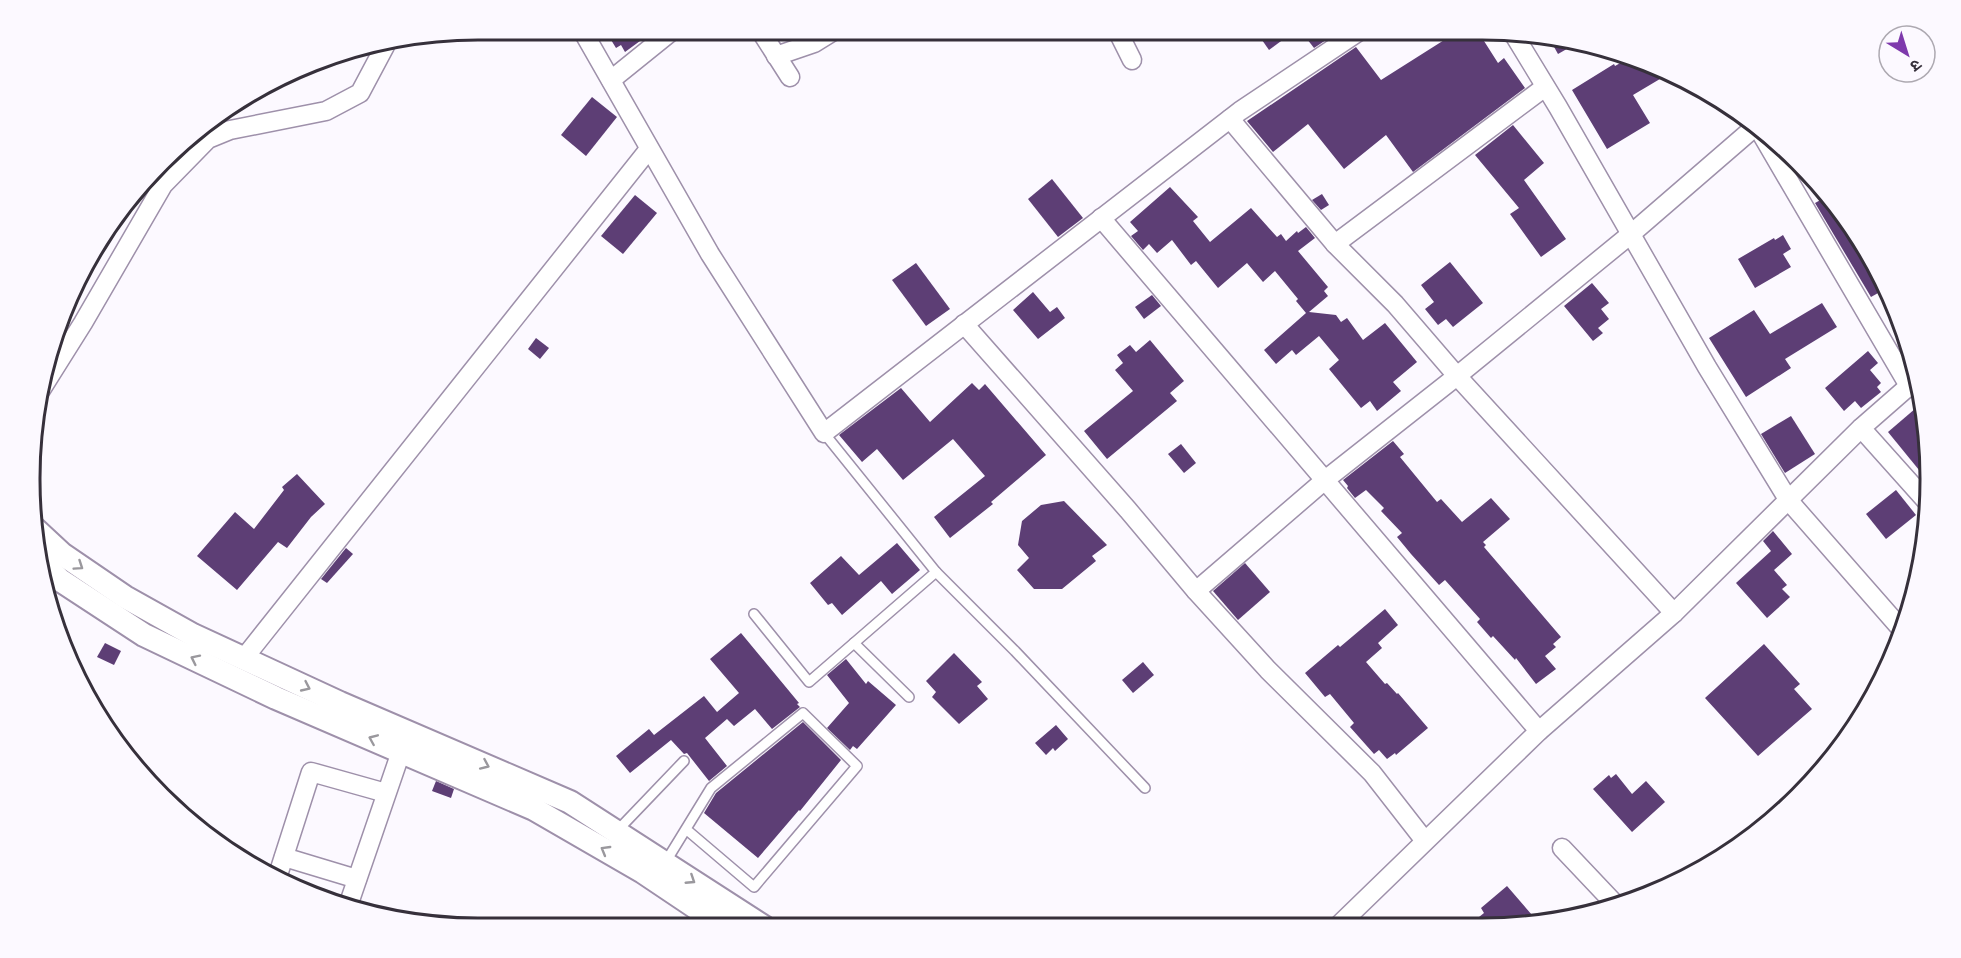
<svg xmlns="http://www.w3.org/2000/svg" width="1961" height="958" font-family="Rubik,'Noto Sans Devanagari',sans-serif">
<rect width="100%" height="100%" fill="#fcf9ff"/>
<g fill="#5d3e75">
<polygon points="605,30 655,30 625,52 621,45 616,48"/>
<polygon points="1255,30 1296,30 1269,50"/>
<polygon points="1300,30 1341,30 1314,48"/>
<polygon points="1460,30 1477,30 1498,63 1504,58 1525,88 1413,172 1386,135 1344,169 1308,124 1273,152 1247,121 1356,47 1381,80"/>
<polygon points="1548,36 1570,39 1579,42 1558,54"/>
<polygon points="1631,57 1654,64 1670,73 1633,95 1650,123 1607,149 1572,90 1614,64 1615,66"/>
<polygon points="592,97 617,117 586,156 561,135"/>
<polygon points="1513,125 1544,163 1524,180 1566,239 1541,257 1510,214 1519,208 1475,155"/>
<polygon points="1052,179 1083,218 1058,237 1028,199"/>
<polygon points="1170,187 1198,217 1193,221 1210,242 1251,208 1277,237 1281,234 1286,241 1297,231 1298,233 1306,227 1315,238 1298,251 1328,287 1324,291 1328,296 1309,312 1336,315 1341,322 1347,318 1363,340 1385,323 1417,362 1393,382 1401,391 1377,411 1370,401 1361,408 1329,369 1339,360 1319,336 1296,355 1292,350 1276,364 1264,350 1306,313 1296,301 1298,299 1275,271 1263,282 1247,263 1218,288 1196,261 1191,265 1172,240 1157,253 1149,244 1143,250 1131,236 1138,231 1130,222"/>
<polygon points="1322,194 1329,205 1321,210 1312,200"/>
<polygon points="635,195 657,213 623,254 601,236"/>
<polygon points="1828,196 1856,230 1887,288 1871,297 1815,203"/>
<polygon points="1783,235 1791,249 1783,254 1791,267 1755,288 1738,259 1774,238 1775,240"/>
<polygon points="1450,262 1483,303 1453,327 1446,319 1438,325 1425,309 1434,302 1421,285"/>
<polygon points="916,263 950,309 926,326 892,280"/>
<polygon points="1592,283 1609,303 1601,309 1609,319 1598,328 1603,333 1593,341 1564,306"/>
<polygon points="1033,292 1050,312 1057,307 1065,318 1038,339 1013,310"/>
<polygon points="1152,295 1161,306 1144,319 1135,307"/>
<polygon points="1822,303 1837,327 1785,359 1791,368 1746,397 1709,338 1754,310 1770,334"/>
<polygon points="536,338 549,348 540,359 528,349"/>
<polygon points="1150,340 1184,381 1170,393 1177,401 1107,459 1084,431 1133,391 1115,370 1123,363 1117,355 1130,345 1136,352"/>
<polygon points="1868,351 1878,363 1870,370 1881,383 1877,387 1881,392 1861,408 1855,401 1844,411 1825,388"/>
<polygon points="972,383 979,390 985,384 1046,455 991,502 993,504 950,538 934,517 985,476 953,439 903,480 877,449 862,462 839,435 901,388 930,422"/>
<polygon points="1923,402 1929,461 1919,470 1888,432"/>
<polygon points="1791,416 1815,454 1785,473 1761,434"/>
<polygon points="1393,441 1404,454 1400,457 1437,502 1441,499 1462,522 1491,498 1510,519 1483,542 1486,545 1484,547 1561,637 1553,644 1556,647 1545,656 1556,669 1536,684 1516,658 1515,660 1493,636 1491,638 1477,622 1480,619 1445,580 1439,585 1411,554 1397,537 1402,533 1381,511 1384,508 1366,490 1355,498 1347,488 1348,486 1343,480"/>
<polygon points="1181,444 1196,463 1184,473 1168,454"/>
<polygon points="297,474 325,504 311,517 287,548 278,542 237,590 197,556 235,512 254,529 284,490 282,487"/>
<polygon points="1896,490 1916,515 1886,539 1866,514"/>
<polygon points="1064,501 1107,545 1092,556 1096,561 1062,589 1034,589 1017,570 1029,558 1018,545 1022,521 1041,505"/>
<polygon points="1773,531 1792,554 1774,570 1787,585 1782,589 1790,597 1767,618 1736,583 1771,551 1763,541"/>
<polygon points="897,543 920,570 892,594 881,581 842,615 832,603 828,605 810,583 841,556 859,575"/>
<polygon points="346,548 353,554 327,583 321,579"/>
<polygon points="1245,563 1270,592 1238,620 1213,591"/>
<polygon points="1385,609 1398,625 1378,643 1382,648 1366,662 1385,684 1387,683 1397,694 1398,693 1428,728 1396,755 1395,753 1387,759 1379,750 1374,754 1350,727 1354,723 1330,694 1325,697 1305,673 1338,645 1340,647"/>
<polygon points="741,633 799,703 797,704 800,707 772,729 755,709 734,726 727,719 705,738 727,766 709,781 687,753 684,754 671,740 630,773 616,756 649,729 654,735 704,696 717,712 739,693 710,659"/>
<polygon points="105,643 121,651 114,665 97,657"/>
<polygon points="1764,644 1800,684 1794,689 1812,709 1758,756 1705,698"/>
<polygon points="954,653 982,682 977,686 988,699 959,724 932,697 936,692 926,681"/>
<polygon points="846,659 866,684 868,681 896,705 857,749 853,746 850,750 827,728 849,703 827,675"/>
<polygon points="1143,662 1154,675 1133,693 1122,680"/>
<polygon points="803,722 841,760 800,811 799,810 758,858 704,813 716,793"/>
<polygon points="1056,725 1068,739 1055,751 1053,748 1046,755 1035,743"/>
<polygon points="1616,774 1632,794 1646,781 1665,802 1632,832 1593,789 1609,775 1611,778"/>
<polygon points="436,781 454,789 451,798 432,791"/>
<polygon points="1507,886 1532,915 1529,916 1536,924 1485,924 1479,917 1484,913 1481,908"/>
</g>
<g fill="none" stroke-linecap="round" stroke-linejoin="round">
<defs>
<g id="service">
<polyline points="824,433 936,572 1015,651 1145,788"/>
<polyline points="754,614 809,682 936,572"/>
<polyline points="854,643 909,697"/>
<polyline points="617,831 684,761"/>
<polyline points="665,863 711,788 803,713 857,766 754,887 687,830"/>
</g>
<g id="minor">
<polyline points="582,30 710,254 824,433 1240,111 1361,30"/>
<polyline points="760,30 790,77"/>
<polyline points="1117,30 1132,60"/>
<polyline points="1513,33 1558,107 1707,367 1789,501 1903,631"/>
<polyline points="776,56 814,43 835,30"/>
<polyline points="611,80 673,30"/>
<polyline points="1230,119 1335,244 1395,304 1457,376 1674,613"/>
<polyline points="1758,128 1909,386 1918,377"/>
<polyline points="1101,218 1539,731"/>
<polyline points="1335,244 1545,87"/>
<polyline points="964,324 1128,510 1196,591 1268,670 1372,773 1425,841"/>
<polyline points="1909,386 1861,428 1929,504"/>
<polyline points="39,393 83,323 163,185 208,139 230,130 326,111 360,93 385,46"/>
<polyline points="1196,591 1325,480 1457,376 1631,234 1756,126"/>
<polyline points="244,658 649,149"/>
<polyline points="1562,848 1615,904"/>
<polyline points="284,857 357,879"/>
<polyline points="277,878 311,772 386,793"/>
<polyline points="348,906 405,740"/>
<polyline points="1339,925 1539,731 1674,613 1861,428"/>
</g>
<g id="tertiary">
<polyline points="34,528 62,554 125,597 193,635 340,703 570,802 764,927"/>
<polyline points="41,561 60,580 144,635 276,698 534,809 643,872 725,927"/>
</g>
</defs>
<use href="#service" stroke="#9e90aa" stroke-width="12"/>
<use href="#minor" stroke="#9e90aa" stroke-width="21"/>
<use href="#tertiary" stroke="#9e90aa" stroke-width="26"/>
<use href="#service" stroke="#fff" stroke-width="9"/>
<use href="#minor" stroke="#fff" stroke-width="18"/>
<use href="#tertiary" stroke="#fff" stroke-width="22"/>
</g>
<defs><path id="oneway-chevron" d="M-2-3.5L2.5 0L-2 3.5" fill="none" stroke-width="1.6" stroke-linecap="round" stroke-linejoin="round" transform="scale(1.5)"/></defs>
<g stroke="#9a989d">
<use href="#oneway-chevron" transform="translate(79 566) rotate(34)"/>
<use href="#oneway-chevron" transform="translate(195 659) rotate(-154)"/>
<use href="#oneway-chevron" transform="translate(306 687) rotate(25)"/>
<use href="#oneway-chevron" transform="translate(373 739) rotate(-157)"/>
<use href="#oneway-chevron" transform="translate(485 765) rotate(24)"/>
<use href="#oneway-chevron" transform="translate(605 850) rotate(-150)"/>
<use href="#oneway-chevron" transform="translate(691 880) rotate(33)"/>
</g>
<path d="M0 0H1961V958H0ZM478 40H1482A438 438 0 0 1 1920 478V480A438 438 0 0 1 1482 918H478A438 438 0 0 1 40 480V478A438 438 0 0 1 478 40Z" fill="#fcf9ff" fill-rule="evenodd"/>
<path fill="none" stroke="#36303b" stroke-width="3" d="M478 40H1482A438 438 0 0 1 1920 478V480A438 438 0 0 1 1482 918H478A438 438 0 0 1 40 480V478A438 438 0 0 1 478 40Z"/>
<g transform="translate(1907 54) rotate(142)"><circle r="28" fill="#fcf9ff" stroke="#ada9b1" stroke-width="1.5"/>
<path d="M0-4.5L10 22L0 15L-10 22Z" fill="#7e39ac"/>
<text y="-9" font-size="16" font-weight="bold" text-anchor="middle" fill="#36303b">उ</text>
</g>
</svg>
